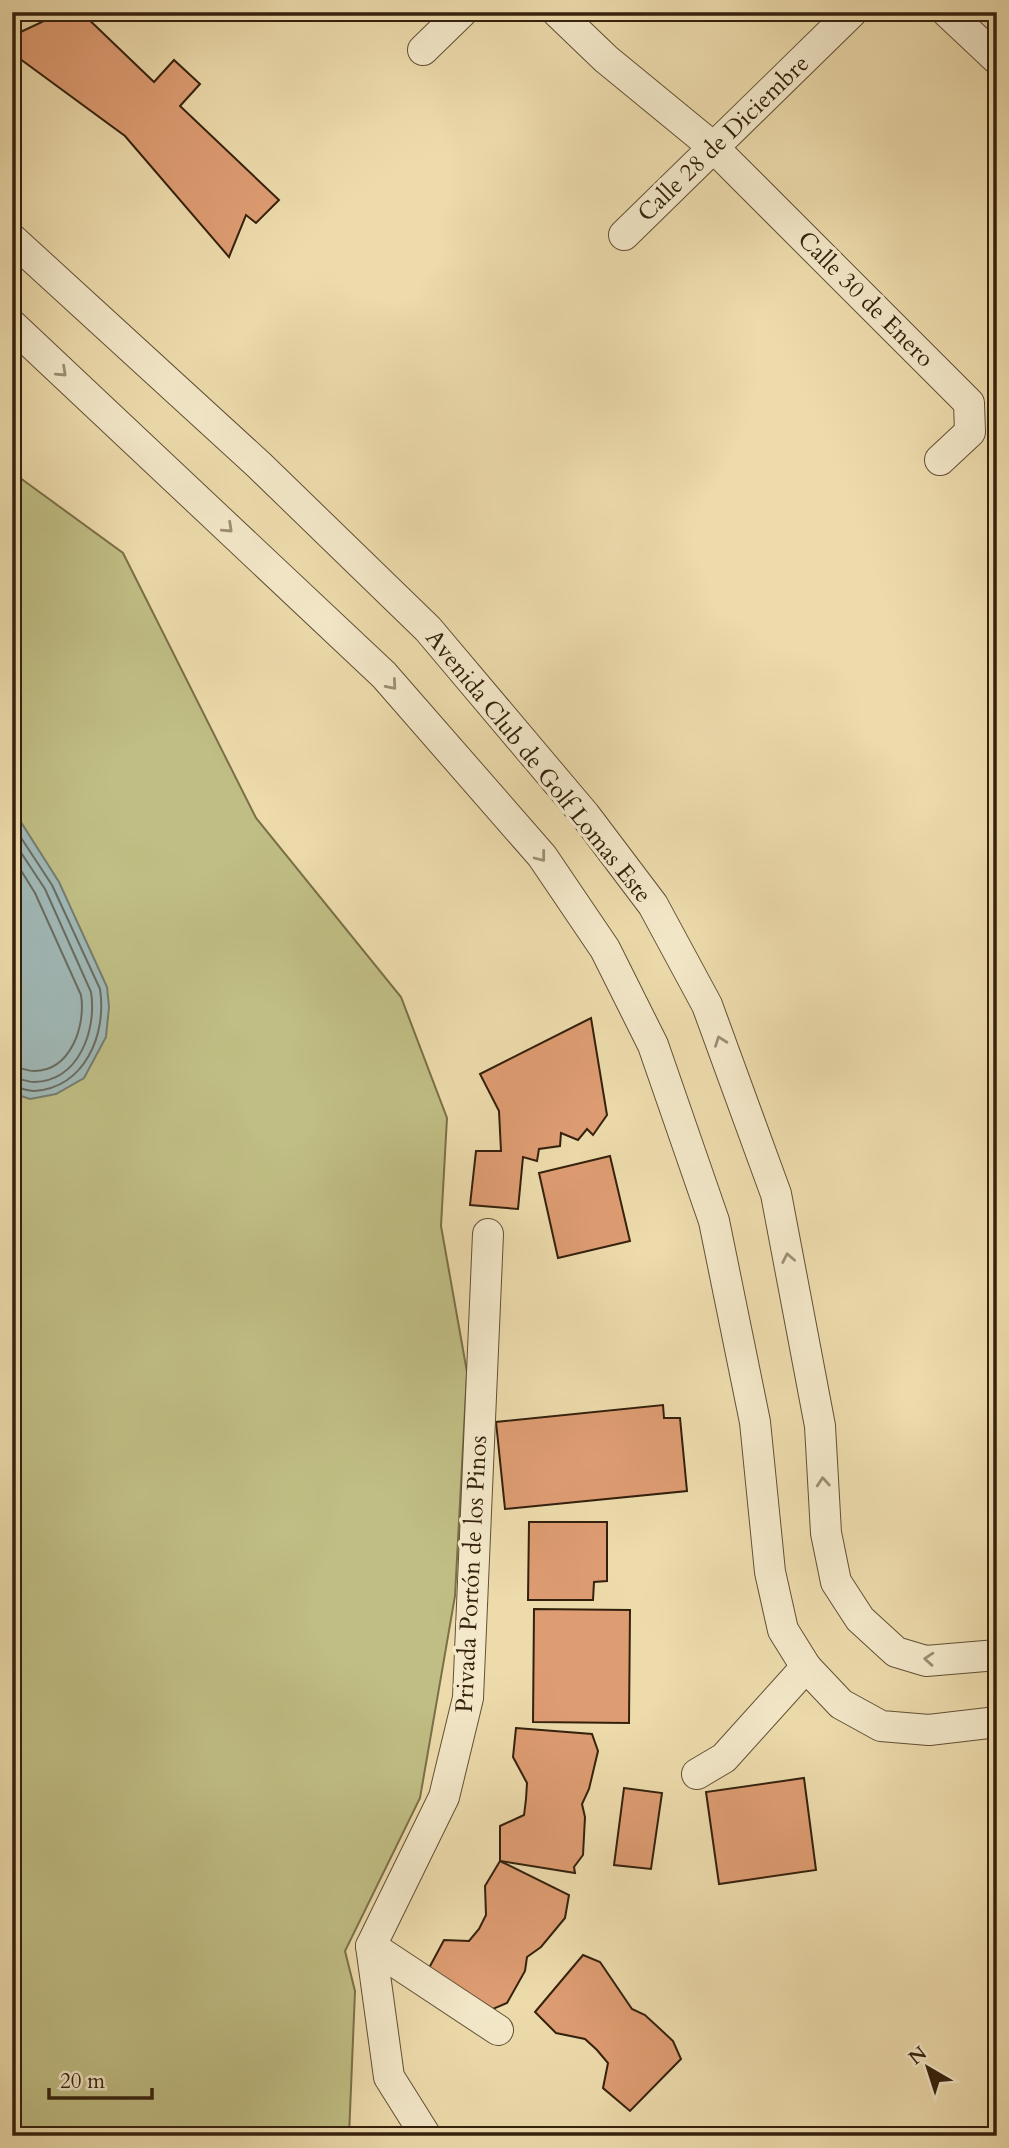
<svg xmlns="http://www.w3.org/2000/svg" width="1009" height="2148" font-family="Cardo,serif">
<rect width="100%" height="100%" fill="#eddbac"/>
<filter id="stains"><feTurbulence type="fractalNoise" baseFrequency=".00286" numOctaves="4"/><feColorMatrix values="0 0 0 0 .2 0 0 0 0 .09 0 0 0 0 .02 0 0 0 .5 -.17"/></filter>
<radialGradient id="worn" r=".72"><stop offset=".6" stop-color="#630" stop-opacity="0"/><stop offset="1" stop-color="#630" stop-opacity=".3"/></radialGradient>
<polygon fill="#c0be84" stroke="#7a7048" stroke-width="2" points="12,472 123,553 256,818 401,997 447,1118 441,1226 467,1372 455,1596 420,1798 345,1951 355,1991 349,2136 12,2136"/>
<polygon fill="#a0b8b6" stroke="#757c72" stroke-width="2" points="12,808 59,882 107,987 109,1007 106,1037 84,1078 56,1094 30,1099 12,1093"/>
<g fill="none" stroke-linecap="round" stroke-linejoin="round">
<g stroke="#6a6c62" stroke-width="2">
<path d="M12,824L52,885L100,989C107,1034 85,1088 34,1091C26,1091 19,1087 12,1086"/>
<path d="M12,839L45,889L91,992C97,1030 79,1081 34,1082C27,1082 20,1078 12,1078"/>
<path d="M12,856L35,893L81,995C86,1025 71,1071 34,1071C27,1071 20,1067 12,1067"/>
</g>
</g>
<g fill="#de9c72" stroke="#34210d" stroke-width="2">
<polygon points="31,12 81,12 154,82 174,60 200,84 180,106 279,200 256,223 246,215 229,257 125,136 12,53 12,36 42,22"/>
<polygon points="591,1018 607,1115 593,1135 587,1129 578,1140 561,1133 560,1146 539,1149 537,1161 523,1157 518,1209 470,1205 476,1151 501,1151 499,1111 480,1074"/>
<polygon points="610,1156 630,1241 558,1258 539,1173"/>
<polygon points="663,1405 664,1418 680,1418 687,1491 505,1509 496,1422"/>
<polygon points="529,1522 607,1522 607,1581 594,1582 593,1600 528,1600"/>
<polygon points="534,1609 630,1610 629,1723 533,1722"/>
<polygon points="516,1728 592,1734 598,1751 589,1789 582,1804 585,1817 583,1855 574,1867 575,1873 500,1861 500,1826 524,1815 526,1799 527,1783 513,1757"/>
<polygon points="804,1778 816,1870 719,1884 706,1792"/>
<polygon points="624,1788 662,1793 651,1869 614,1865"/>
<polygon points="500,1861 569,1895 565,1918 541,1947 527,1957 525,1971 507,2003 493,2009 428,1970 444,1940 469,1941 479,1929 486,1915 485,1886"/>
<polygon points="583,1955 600,1962 632,2009 645,2015 673,2041 681,2059 630,2111 603,2088 608,2063 597,2050 585,2039 556,2033 535,2012"/>
</g>
<g fill="none" stroke-linecap="round" stroke-linejoin="round">
<defs>
<g id="minor">
<polyline points="557,12 606,59 712,146 969,403 970,432 940,460"/>
<polyline points="947,12 997,59"/>
<polyline points="423,50 462,12"/>
<polyline points="624,235 852,12"/>
<polyline points="12,239 259,465 428,629 585,815 653,905 707,1005 776,1194 820,1426 826,1533 836,1582 860,1619 896,1652 926,1661 997,1655"/>
<polyline points="12,325 384,675 542,856 605,949 653,1045 714,1221 755,1422 770,1572 783,1630 806,1667 841,1704 881,1726 929,1730 997,1722"/>
<polyline points="697,1774 724,1758 806,1667"/>
<polyline points="371,1946 498,2030"/>
<polyline points="426,2136 389,2077 371,1946 444,1797 468,1698 488,1234"/>
</g>
</defs>
<use href="#minor" stroke="#625035" stroke-width="32"/>
<use href="#minor" stroke="#f3e8c9" stroke-width="30"/>
</g>
<defs><path id="oneway-chevron" d="M-2-3.5L2.5 0L-2 3.5" fill="none" stroke-width="1.6" stroke-linecap="round" stroke-linejoin="round" transform="scale(1.75)"/></defs>
<g stroke="#9d8e74">
<use href="#oneway-chevron" transform="translate(62 372) rotate(43)"/>
<use href="#oneway-chevron" transform="translate(228 528) rotate(43)"/>
<use href="#oneway-chevron" transform="translate(392 685) rotate(49)"/>
<use href="#oneway-chevron" transform="translate(541 857) rotate(52)"/>
<use href="#oneway-chevron" transform="translate(720 1041) rotate(-110)"/>
<use href="#oneway-chevron" transform="translate(788 1258) rotate(-101)"/>
<use href="#oneway-chevron" transform="translate(823 1482) rotate(-94)"/>
<use href="#oneway-chevron" transform="translate(929 1659) rotate(-176)"/>
</g>
<g text-anchor="middle" stroke-width="7" stroke-linejoin="round" paint-order="stroke">
<g font-size="24" fill="#34210d" stroke="#f3e8c9">
<text transform="translate(723 138) rotate(-44)" y="8">Calle 28 de Diciembre</text>
<text transform="translate(866 299) rotate(45)" y="8">Calle 30 de Enero</text>
<text transform="translate(539 766) rotate(51)" y="8">Avenida Club de Golf Lomas Este</text>
<text transform="translate(471 1574) rotate(-87)" y="8">Privada Portón de los Pinos</text>
</g>
</g>
<rect width="1009" height="2148" fill="none" stroke="#eddbac" stroke-width="42"/>
<rect x="14" y="14" width="981" height="2120" fill="none" stroke="#34210d" stroke-width="3.5"/>
<rect x="21" y="21" width="967" height="2106" fill="none" stroke="#34210d" stroke-width="2"/>
<g transform="translate(928 2068) rotate(321)" stroke="#f3e8c9" stroke-width="5" paint-order="stroke">
<path d="M0-5L12 26L0 18L-12 26Z" fill="#34210d"/>
<text y="-10" font-size="19" font-weight="bold" text-anchor="middle" fill="#34210d">N</text>
</g>
<path d="M49 2088v10h103v-10" fill="none" stroke="#34210d" stroke-width="3.5"/>
<text x="60" y="2088" font-size="21" fill="#34210d" stroke="#f3e8c9" stroke-width="5" paint-order="stroke">20 m</text>
<rect width="100%" height="100%" filter="url(#stains)"/>
<rect width="100%" height="100%" fill="url(#worn)"/>
</svg>
